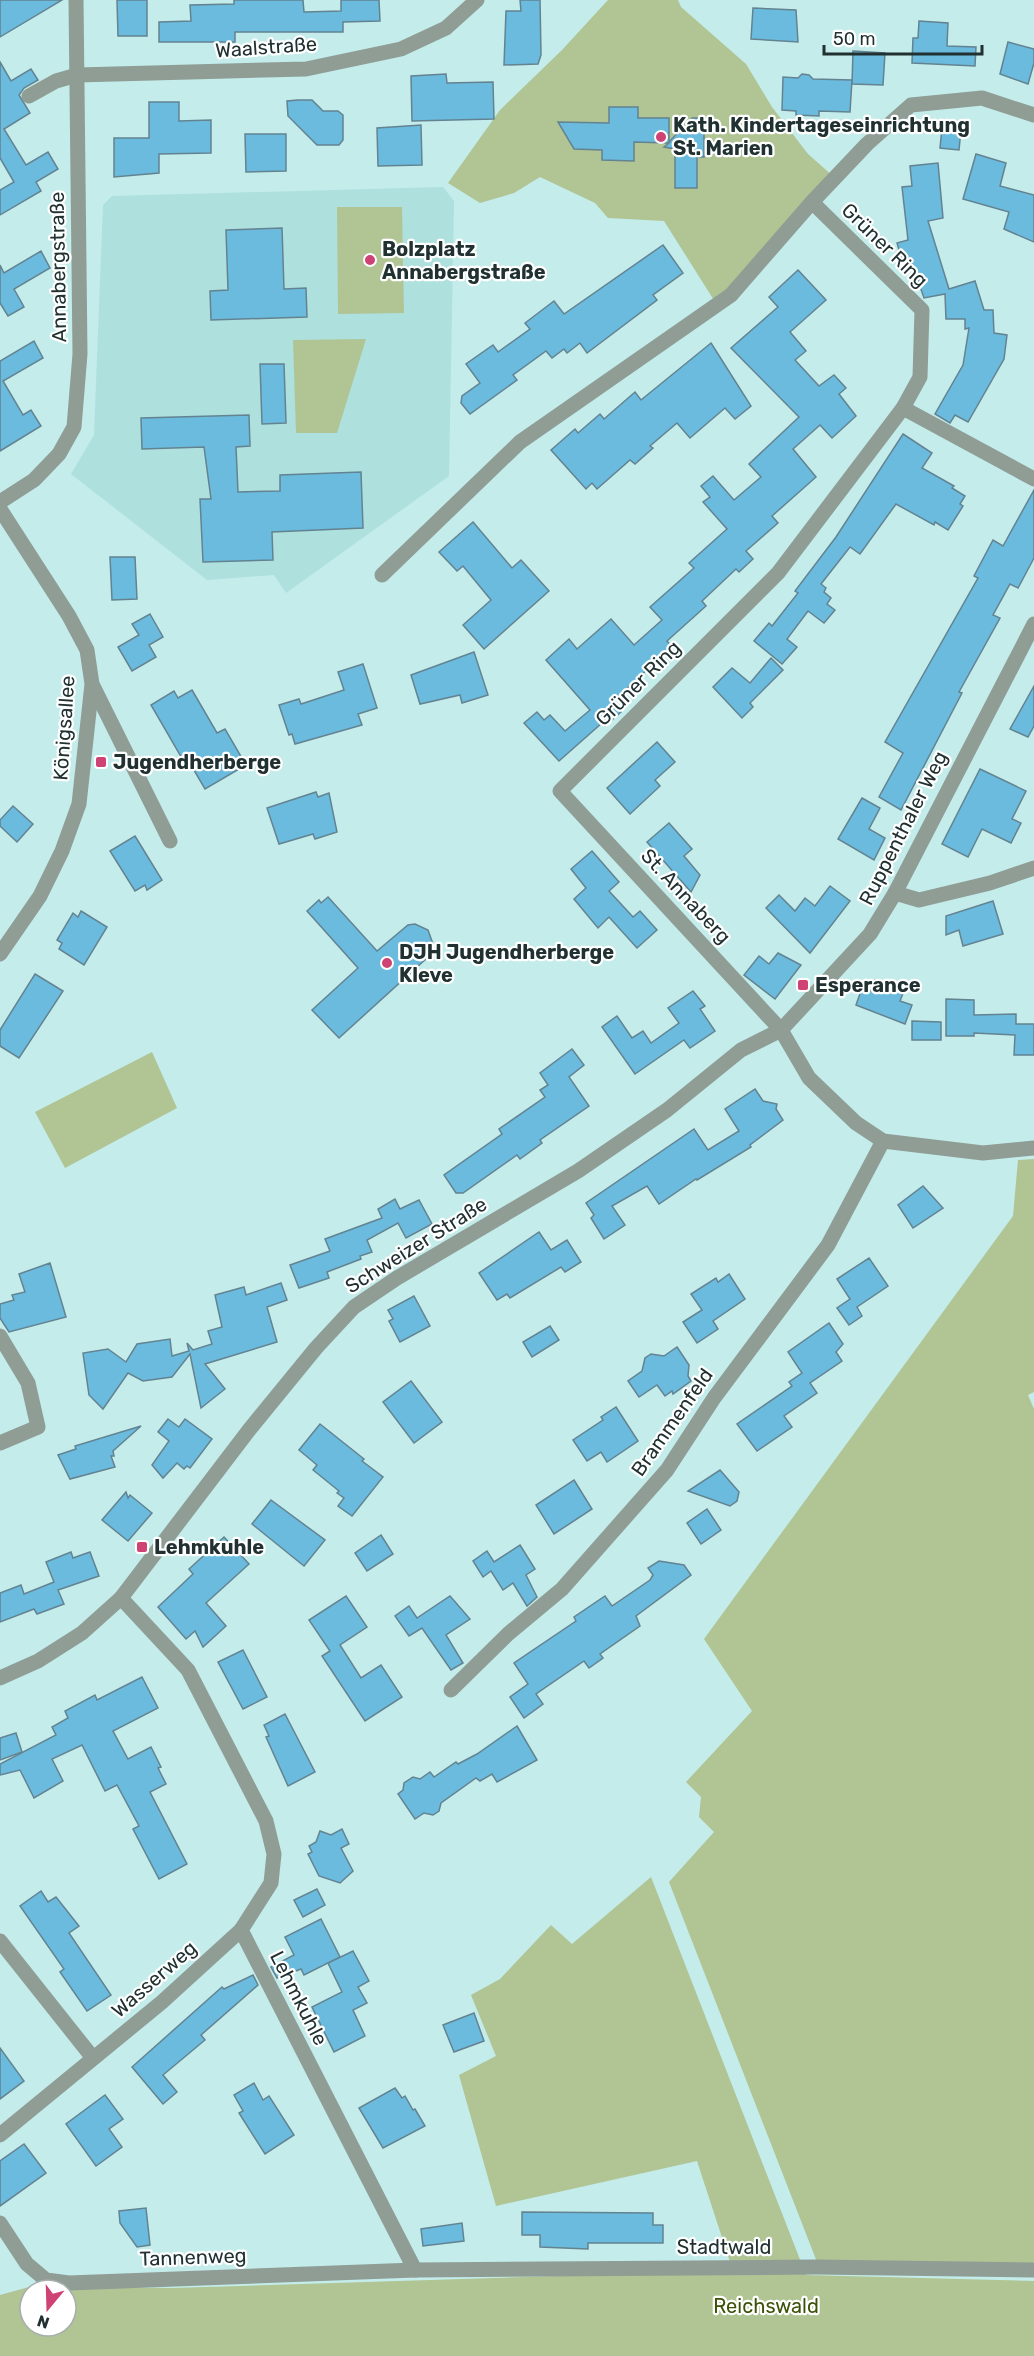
<svg xmlns="http://www.w3.org/2000/svg" width="1034" height="2356" font-family="Rubik,sans-serif">
<rect width="100%" height="100%" fill="#c3eceb"/>
<polygon fill="#aee0de" points="443,187 454,201 449,476 286,593 274,575 207,580 71,474 94,435 103,205 112,196"/>
<g fill="#b0c494" fill-rule="evenodd">
<polygon points="608,0 678,0 681,7 746,64 772,107 808,154 834,177 717,305 664,221 608,218 595,203 540,177 514,193 480,203 448,183 500,110 562,50"/>
<polygon points="337,207 402,207 404,313 338,314"/>
<polygon points="366,339 337,433 296,433 293,340"/>
<polygon points="152,1052 177,1108 65,1168 35,1112"/>
<polygon points="1034,1159 1034,1392 1028,1395 1034,1409 1034,2263 817,2262 669,1882 714,1832 699,1817 701,1797 686,1782 752,1711 704,1639 1013,1216 1018,1160"/>
<path d="M651,1877L806,2275L1034,2281V2356H0V2295L29,2287L173,2288L592,2275L730,2262L697,2161L496,2206L459,2075L496,2056L471,1995L500,1979L551,1925L572,1944ZM30,2290H66V2326H30Z"/>
</g>
<g fill="#6bbbde" stroke="#638391" stroke-width="1.5">
<polygon points="0,0 62,0 0,37"/>
<polygon points="117,0 147,0 147,36 118,36"/>
<polygon points="234,0 303,0 304,12 341,11 341,0 379,0 380,21 343,22 343,32 235,32 235,42 159,42 159,22 191,21 190,5 234,4"/>
<polygon points="520,0 540,0 541,55 538,64 504,65 506,11 521,11"/>
<polygon points="753,8 796,10 798,42 751,39"/>
<polygon points="919,21 948,23 947,46 976,47 975,66 912,63 913,38 918,38"/>
<polygon points="1008,42 1034,49 1034,63 1028,84 1000,74"/>
<polygon points="853,51 885,53 883,85 852,84"/>
<polygon points="0,62 11,81 31,69 38,80 24,88 19,95 30,113 4,129 26,165 48,152 58,169 36,182 41,191 0,215 0,190 14,182 0,158"/>
<polygon points="446,74 447,83 493,82 494,119 412,121 411,76"/>
<polygon points="802,74 809,75 813,79 852,80 850,112 819,111 819,116 796,115 796,111 782,110 783,77 798,78"/>
<polygon points="298,100 312,100 323,111 338,111 343,115 343,140 339,145 317,145 288,116 287,101"/>
<polygon points="149,102 179,102 179,121 211,120 211,153 159,154 159,173 114,177 114,138 149,138"/>
<polygon points="609,107 638,107 638,118 669,118 669,142 692,118 704,118 704,157 697,157 697,188 675,188 675,149 664,147 669,143 634,142 634,161 602,160 602,150 574,149 558,122 609,123"/>
<polygon points="421,125 422,165 378,166 377,128"/>
<polygon points="942,128 961,130 959,150 940,148"/>
<polygon points="245,134 286,134 286,171 246,172"/>
<polygon points="976,154 1006,163 1000,186 1034,195 1034,242 1004,229 1009,212 963,199"/>
<polygon points="938,163 943,218 928,221 949,289 975,281 984,310 993,310 994,333 1007,335 1004,359 968,422 955,415 950,423 935,414 963,365 969,328 965,329 965,319 946,319 945,294 924,298 910,258 902,260 897,243 908,240 902,187 912,186 910,166"/>
<polygon points="282,228 284,289 306,288 307,317 211,320 210,291 228,290 226,230"/>
<polygon points="663,245 683,273 653,295 657,300 587,353 580,343 567,353 564,349 552,358 546,351 513,375 517,380 470,414 461,403 462,396 480,383 466,364 493,345 498,352 530,329 525,323 554,301 564,314"/>
<polygon points="41,251 50,268 14,289 24,307 8,316 0,303 0,265 4,273"/>
<polygon points="798,270 826,300 790,332 806,351 795,360 819,386 834,375 846,388 839,394 856,416 832,438 820,425 793,449 816,477 772,516 778,523 746,551 753,559 739,572 736,569 702,601 706,606 667,641 672,647 612,702 621,712 605,726 602,723 559,761 524,723 537,712 544,720 550,715 565,731 590,710 546,660 569,639 577,649 611,619 634,645 662,620 650,607 694,568 689,563 727,529 703,502 710,497 701,486 713,476 734,500 761,477 749,464 799,417 731,348 778,307 769,297"/>
<polygon points="34,341 43,358 3,381 23,415 31,410 41,426 0,451 0,361"/>
<polygon points="711,343 751,406 735,419 725,408 690,438 677,423 650,446 653,448 635,464 630,460 597,489 592,483 586,489 551,450 575,429 578,433 600,414 604,419 635,392 641,400"/>
<polygon points="260,364 284,364 286,423 262,424"/>
<polygon points="249,415 250,446 236,447 238,492 280,491 280,475 361,472 363,528 272,532 273,560 203,562 200,499 211,499 204,447 142,449 141,418"/>
<polygon points="903,434 932,453 922,468 954,486 952,488 965,496 960,504 963,506 948,530 935,522 934,525 896,504 860,554 850,547 821,584 826,588 824,592 831,598 827,604 835,610 824,623 808,611 787,639 797,647 782,664 754,641 769,623 772,626 798,593 795,591 836,537"/>
<polygon points="1034,490 1034,558 1018,588 1010,584 993,615 1000,618 959,692 962,693 901,810 879,797 903,753 885,742 978,578 974,576 993,540 1003,546"/>
<polygon points="473,522 512,568 521,560 549,591 484,649 463,625 491,600 463,566 457,571 439,552"/>
<polygon points="110,557 135,557 137,599 112,600"/>
<polygon points="150,614 163,637 149,645 156,657 132,671 118,647 139,635 132,624"/>
<polygon points="474,652 488,695 462,703 460,695 420,704 411,675"/>
<polygon points="771,658 783,670 750,703 753,707 742,718 713,687 732,668 750,683"/>
<polygon points="363,664 377,708 358,714 362,725 295,744 292,734 289,735 279,705 299,699 301,704 344,690 338,672"/>
<polygon points="1034,686 1034,726 1028,737 1010,729"/>
<polygon points="192,690 217,733 225,729 246,765 205,789 191,765 187,767 151,705 174,691 178,698"/>
<polygon points="657,742 675,762 655,780 660,786 630,814 607,788"/>
<polygon points="980,769 1026,791 1012,819 1021,823 1011,843 982,829 968,857 942,844"/>
<polygon points="316,792 318,797 329,793 337,832 315,839 313,834 279,844 267,808"/>
<polygon points="862,798 880,808 869,829 885,838 874,860 838,839"/>
<polygon points="13,806 33,824 17,842 0,826 0,820"/>
<polygon points="669,823 692,849 684,856 700,875 691,892 647,842"/>
<polygon points="135,836 162,880 147,890 145,885 135,891 110,851"/>
<polygon points="592,851 619,882 609,891 633,917 640,911 657,930 637,948 609,917 598,928 574,899 586,888 571,869"/>
<polygon points="830,886 850,901 810,953 766,908 779,895 795,911 805,898 815,906"/>
<polygon points="328,897 377,951 408,925 415,924 428,930 433,944 428,957 339,1038 312,1010 358,968 307,911 319,900 321,903"/>
<polygon points="993,901 1003,934 963,946 959,930 946,935 946,916"/>
<polygon points="81,911 107,927 84,965 59,949 62,943 57,940 73,913 78,917"/>
<polygon points="778,953 801,965 775,999 744,975 759,956 769,964"/>
<polygon points="35,974 63,991 19,1058 0,1046 0,1030"/>
<polygon points="875,980 904,991 900,1001 912,1005 905,1024 856,1005 862,988 871,991"/>
<polygon points="693,991 705,1006 700,1009 715,1031 690,1048 684,1040 635,1074 602,1027 617,1016 632,1038 643,1031 651,1043 679,1023 668,1008"/>
<polygon points="946,999 974,1000 974,1015 1016,1014 1016,1024 1034,1024 1034,1055 1014,1055 1015,1035 974,1033 974,1036 946,1036"/>
<polygon points="912,1021 941,1022 941,1040 912,1040"/>
<polygon points="572,1049 584,1065 569,1077 589,1106 540,1140 542,1143 520,1159 517,1155 463,1193 456,1193 444,1175 502,1134 499,1129 545,1097 540,1090 548,1085 540,1073"/>
<polygon points="755,1089 763,1101 777,1104 776,1109 783,1120 750,1145 751,1147 697,1180 696,1179 659,1204 647,1186 612,1206 625,1225 604,1239 591,1218 594,1215 586,1203 694,1129 708,1150 739,1131 725,1109"/>
<polygon points="923,1186 943,1208 913,1228 898,1205"/>
<polygon points="395,1199 400,1209 419,1200 432,1224 406,1238 398,1223 367,1240 372,1252 360,1256 361,1259 327,1272 329,1278 299,1288 290,1265 330,1251 325,1239 382,1218 378,1209"/>
<polygon points="539,1232 551,1250 567,1240 581,1262 565,1272 561,1267 510,1298 507,1294 497,1300 479,1273"/>
<polygon points="869,1258 888,1286 857,1307 862,1316 849,1325 837,1308 850,1299 837,1279"/>
<polygon points="50,1263 66,1317 9,1332 0,1318 0,1304 14,1300 12,1295 25,1292 19,1274"/>
<polygon points="729,1274 745,1299 713,1321 718,1329 697,1343 683,1322 702,1310 691,1294 716,1278 718,1282"/>
<polygon points="281,1283 287,1300 267,1307 277,1342 205,1364 225,1389 201,1408 190,1354 172,1377 143,1381 128,1373 103,1409 89,1395 83,1353 108,1349 126,1362 137,1344 170,1339 172,1356 189,1351 187,1343 193,1350 212,1344 208,1331 222,1327 215,1295 244,1287 246,1295"/>
<polygon points="414,1296 430,1326 400,1342 389,1321 393,1319 388,1310"/>
<polygon points="829,1323 843,1344 836,1352 842,1361 810,1383 817,1393 784,1416 792,1427 757,1451 737,1424 792,1386 789,1382 802,1373 788,1352"/>
<polygon points="550,1326 559,1340 532,1357 523,1342"/>
<polygon points="677,1347 689,1365 688,1376 691,1381 673,1394 672,1391 665,1396 657,1385 639,1397 628,1381 642,1371 645,1358 651,1354 664,1356"/>
<polygon points="411,1381 442,1422 414,1443 383,1402"/>
<polygon points="616,1407 638,1441 607,1462 601,1452 587,1461 573,1440 603,1420 601,1417"/>
<polygon points="168,1419 179,1427 185,1419 212,1439 190,1468 187,1466 184,1469 177,1463 163,1478 152,1465 169,1441 158,1432"/>
<polygon points="320,1424 364,1459 362,1461 383,1477 352,1516 338,1506 344,1498 337,1493 339,1491 313,1470 317,1465 299,1450"/>
<polygon points="141,1426 113,1451 114,1456 111,1456 115,1467 70,1479 58,1455 76,1449 75,1446"/>
<polygon points="720,1470 739,1492 737,1501 730,1506 688,1491"/>
<polygon points="574,1480 592,1509 554,1534 536,1505"/>
<polygon points="126,1492 128,1498 130,1495 152,1513 128,1541 102,1520"/>
<polygon points="271,1500 325,1540 304,1566 252,1524"/>
<polygon points="707,1509 721,1530 701,1544 687,1523"/>
<polygon points="381,1535 393,1554 367,1571 355,1553"/>
<polygon points="224,1537 249,1564 206,1603 226,1626 203,1647 195,1631 186,1639 158,1607 193,1574 189,1569"/>
<polygon points="520,1545 535,1569 526,1575 537,1597 527,1606 513,1583 503,1590 491,1571 483,1577 473,1561 487,1551 494,1562"/>
<polygon points="71,1552 73,1558 90,1552 99,1576 58,1590 64,1604 37,1614 34,1609 0,1622 0,1593 21,1585 24,1594 54,1582 46,1562"/>
<polygon points="659,1561 684,1565 691,1575 636,1616 640,1626 600,1654 603,1658 589,1668 584,1661 536,1694 543,1704 524,1718 510,1697 528,1684 514,1663 576,1621 574,1617 605,1596 612,1606 650,1580 653,1575 648,1568"/>
<polygon points="346,1596 367,1627 340,1645 361,1678 381,1665 402,1697 365,1721 322,1656 330,1651 309,1620"/>
<polygon points="450,1596 470,1619 446,1635 463,1663 451,1670 422,1628 409,1636 395,1616 409,1606 417,1618"/>
<polygon points="243,1650 267,1697 243,1709 218,1662"/>
<polygon points="142,1677 158,1708 113,1731 128,1759 151,1747 161,1767 158,1768 166,1784 150,1792 187,1864 159,1879 133,1829 139,1826 117,1785 105,1791 82,1745 52,1759 63,1781 34,1798 20,1770 0,1775 0,1764 56,1735 52,1727 68,1718 65,1711 95,1695 97,1700"/>
<polygon points="285,1714 315,1772 288,1786 266,1737 269,1736 264,1725"/>
<polygon points="517,1726 537,1760 497,1782 492,1774 480,1781 476,1778 441,1803 439,1811 433,1815 424,1813 415,1819 398,1794 403,1790 404,1783 413,1777 420,1779 430,1772 434,1777 456,1762 458,1764 477,1754"/>
<polygon points="16,1733 22,1752 0,1760 0,1738"/>
<polygon points="342,1829 349,1844 341,1848 353,1871 340,1883 319,1876 308,1854 312,1852 309,1846 316,1842 320,1831 331,1835"/>
<polygon points="317,1889 325,1905 303,1917 294,1900"/>
<polygon points="41,1891 48,1902 56,1897 79,1926 69,1933 111,1995 87,2011 60,1972 64,1969 20,1906"/>
<polygon points="321,1919 340,1957 304,1975 301,1969 277,1978 271,1967 294,1955 285,1937"/>
<polygon points="353,1951 369,1981 358,1987 367,2003 353,2010 365,2036 334,2052 312,2007 342,1992 328,1963"/>
<polygon points="253,1975 258,1985 201,2035 205,2040 163,2075 177,2092 163,2104 132,2067 222,1987 224,1989"/>
<polygon points="474,2013 484,2041 454,2052 443,2025"/>
<polygon points="0,2048 24,2081 0,2099"/>
<polygon points="254,2083 263,2100 269,2096 294,2135 265,2154 239,2113 243,2111 234,2095"/>
<polygon points="395,2088 402,2098 405,2096 413,2110 415,2109 425,2126 383,2148 359,2108"/>
<polygon points="105,2095 123,2119 109,2129 122,2147 96,2166 66,2124"/>
<polygon points="24,2144 46,2173 0,2206 0,2161"/>
<polygon points="146,2208 150,2245 137,2247 120,2223 119,2211"/>
<polygon points="522,2212 653,2213 653,2225 663,2225 663,2243 588,2243 588,2249 540,2247 540,2235 522,2235"/>
<polygon points="462,2223 464,2241 423,2246 421,2229"/>
</g>
<g fill="none" stroke-linecap="round" stroke-linejoin="round">
<g stroke="#8f9d95" stroke-width="15">
<polyline points="29,96 56,81 77,75 306,69 401,49 446,28 477,0"/>
<polyline points="812,202 867,144 911,105 982,98 1034,115"/>
<polyline points="903,408 1034,479"/>
<polyline points="0,502 34,480 59,454 74,427 80,354 76,0"/>
<polyline points="0,509 69,616 87,650 92,684 79,804 62,851 40,896 0,954"/>
<polyline points="382,575 520,442 731,295 812,202 922,310 920,377 903,408 778,573 560,791 781,1030 809,1078 856,1123 883,1141 983,1153 1034,1148"/>
<polyline points="93,686 170,841"/>
<polyline points="895,893 919,900 990,883 1034,868"/>
<polyline points="0,1336 28,1383 38,1427 0,1443"/>
<polyline points="121,1598 188,1670 266,1821 274,1854 271,1883 241,1930 415,2270"/>
<polyline points="0,1678 38,1661 82,1633 121,1598 249,1430 316,1348 354,1307 397,1278 578,1171 667,1110 741,1050 781,1030 870,934 895,893 1034,624"/>
<polyline points="451,1690 508,1634 562,1589 667,1470 714,1398 828,1245 883,1141"/>
<polyline points="0,1941 93,2058"/>
<polyline points="0,2135 162,2002 241,1930"/>
<polyline points="0,2223 27,2264 46,2280 69,2283 415,2270 816,2267 1034,2270"/>
</g>
</g>
<g fill="#ce4274" stroke="#fff" stroke-width="2">
<circle cx="661" cy="137" r="6"/>
<circle cx="370" cy="260" r="6"/>
<rect x="95" y="756" width="12" height="12" rx="3"/>
<circle cx="387" cy="963" r="6"/>
<rect x="797" y="979" width="12" height="12" rx="3"/>
<rect x="136" y="1541" width="12" height="12" rx="3"/>
</g>
<g text-anchor="middle" stroke-width="4.5" stroke-linejoin="round" paint-order="stroke">
<g font-size="20" fill="#213131" stroke="#fff">
<text transform="translate(266 47) rotate(-4)" y="7">Waalstraße</text>
<text transform="translate(885 245) rotate(44)" y="7">Grüner Ring</text>
<text transform="translate(58 267) rotate(-91)" y="7">Annabergstraße</text>
<text transform="translate(638 683) rotate(-45)" y="7">Grüner Ring</text>
<text transform="translate(64 728) rotate(-86)" y="7">Königsallee</text>
<text transform="translate(903 828) rotate(-63)" y="7">Ruppenthaler Weg</text>
<text transform="translate(686 896) rotate(47)" y="7">St. Annaberg</text>
<text transform="translate(416 1245) rotate(-32)" y="7">Schweizer Straße</text>
<text transform="translate(672 1422) rotate(-55)" y="7">Brammenfeld</text>
<text transform="translate(154 1979) rotate(-41)" y="7">Wasserweg</text>
<text transform="translate(299 1998) rotate(63)" y="7">Lehmkuhle</text>
<text x="724" y="2254">Stadtwald</text>
<text transform="translate(193 2257) rotate(-2)" y="7">Tannenweg</text>
</g>
<g font-size="20" font-weight="bold" fill="#213131" stroke="#fff" text-anchor="start">
<text x="673" y="132">Kath. Kindertageseinrichtung<tspan x="673" dy="23">St. Marien</tspan></text>
<text x="382" y="256">Bolzplatz<tspan x="382" dy="23">Annabergstraße</tspan></text>
<text x="113" y="769">Jugendherberge</text>
<text x="399" y="959">DJH Jugendherberge<tspan x="399" dy="23">Kleve</tspan></text>
<text x="815" y="992">Esperance</text>
<text x="154" y="1554">Lehmkuhle</text>
</g>
<g font-size="20" fill="#3a5107" stroke="#fff">
<text x="766" y="2313">Reichswald</text>
</g>
</g>
<g transform="translate(48 2308) rotate(199)"><circle r="28" fill="#ffffff" stroke="#a6adad" stroke-width="1.5"/>
<path d="M0-4.5L10 22L0 15L-10 22Z" fill="#ce4274"/>
<text y="-9" font-size="16" font-weight="bold" text-anchor="middle" fill="#213131">N</text>
</g>
<path d="M824 45v9h158v-9" fill="none" stroke="#213131" stroke-width="3"/>
<text x="833" y="45" font-size="18" fill="#213131" stroke="#ffffff" stroke-width="4.5" paint-order="stroke">50 m</text>
</svg>
